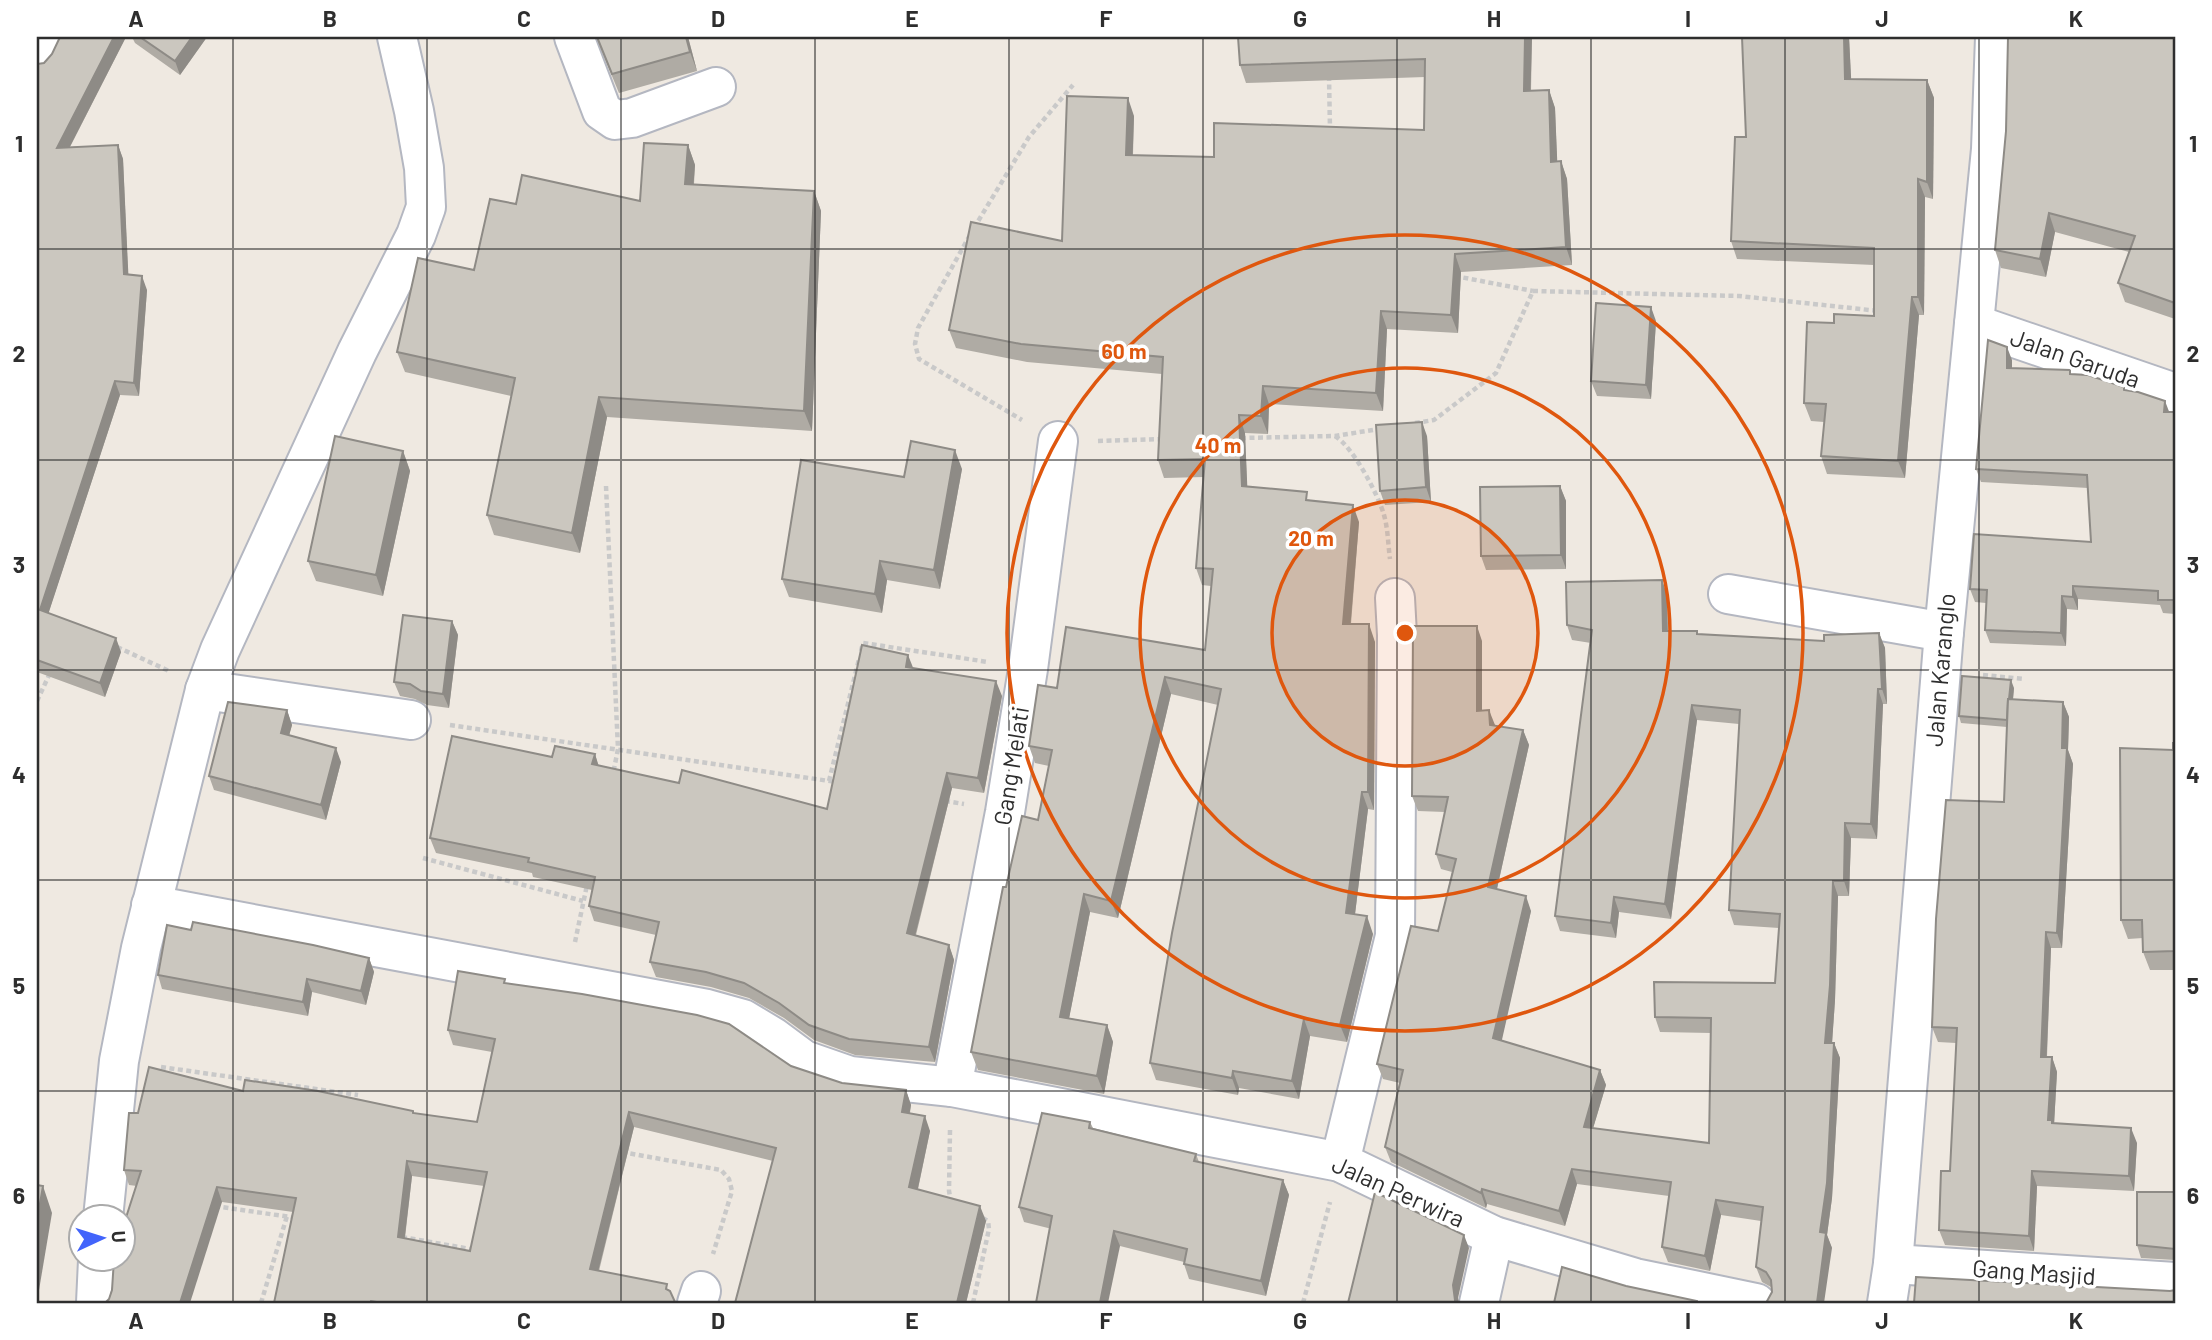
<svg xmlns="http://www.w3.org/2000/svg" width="2212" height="1340" font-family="Barlow,sans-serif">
<rect width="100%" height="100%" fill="#efe9e1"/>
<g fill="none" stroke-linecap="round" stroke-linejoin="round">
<defs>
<g id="minor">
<polyline points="574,37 602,111 615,120 632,118 716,87"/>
<polyline points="37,58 47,37"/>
<polyline points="1974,324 2175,393"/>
<polyline points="1728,594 1944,632"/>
<polyline points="205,690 411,720"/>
<polyline points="151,905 707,1009 743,1019 773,1037 804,1060 850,1076 952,1087 1340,1162 1494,1236 1635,1278 1756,1303"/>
<polyline points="952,1087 1005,812 1028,669 1058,441"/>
<polyline points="1340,1162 1395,936 1397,635 1395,598"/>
<polyline points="103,1218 119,1061 141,948 205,690 220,650 357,352 416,235 426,207 424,168 414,111 397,37"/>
<polyline points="1893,1264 2175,1282"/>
<polyline points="96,1303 98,1260"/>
<polyline points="697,1303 701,1291"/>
<polyline points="1479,1303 1494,1236"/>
<polyline points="1887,1303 1893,1264 1944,632 1991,149 1995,37"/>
</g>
</defs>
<use href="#minor" stroke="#b4b7c1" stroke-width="42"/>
<g stroke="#c9c9c9" stroke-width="4.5" stroke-dasharray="5 3.5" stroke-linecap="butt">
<polyline points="1329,76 1330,130"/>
<polyline points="974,228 1029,137 1073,85"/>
<polyline points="970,235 918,328 915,344 919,359 1022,420"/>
<polyline points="1455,276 1533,291"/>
<polyline points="1415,423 1434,420 1496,373 1533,291 1739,296 1879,311"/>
<path d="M1335,436C1353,447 1378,494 1384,515C1388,529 1388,544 1390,559"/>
<polyline points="1241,438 1335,436 1379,429"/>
<polyline points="1098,441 1163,439"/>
<polyline points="606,486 618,749 613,774"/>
<polyline points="117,647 169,671"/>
<polyline points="861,651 863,643 988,662"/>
<polyline points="1983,675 2024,679"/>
<polyline points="37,701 51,671"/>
<polyline points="450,725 836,782"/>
<polyline points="829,781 859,659"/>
<polyline points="945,801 964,804"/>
<polyline points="423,858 583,901"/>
<polyline points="575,942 587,885"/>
<polyline points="161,1067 358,1095"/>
<polyline points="950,1130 949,1191 951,1202"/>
<polyline points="622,1152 721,1170 729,1179 732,1191 713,1254"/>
<polyline points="215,1206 297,1218"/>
<polyline points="402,1237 476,1250"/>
<polyline points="261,1303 287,1216"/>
<polyline points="973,1303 989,1229 988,1221 979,1216"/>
<polyline points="1303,1303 1330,1202"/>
</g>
<use href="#minor" stroke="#fff" stroke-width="38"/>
</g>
<g fill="#afaba4" fill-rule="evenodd">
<polygon points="126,37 70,147 118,145 123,159 128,275 147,290 139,396 120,395 48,614 121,652 105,697 37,672 37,64 44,63 52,54"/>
<polygon points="132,37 207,37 180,75 135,43"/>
<polygon points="596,37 688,37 697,71 619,93"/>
<polygon points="1238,37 1532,37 1531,91 1549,90 1555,108 1557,161 1561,161 1567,179 1572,265 1461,272 1458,333 1387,329 1383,411 1269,404 1268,434 1245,433 1247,486 1310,500 1359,522 1351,624 1375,642 1374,810 1368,809 1355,914 1373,934 1347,1042 1310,1036 1299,1099 1239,1088 1238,1095 1156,1080 1150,1063 1218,705 1171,694 1118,918 1090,912 1069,1018 1107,1025 1113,1042 1104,1094 978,1070 971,1052 1006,887 1038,820 1049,766 1035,763 1029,746 1057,688 1205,650 1211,586 1202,585 1196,568 1204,477 1164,478 1158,460 1162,374 1027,362 956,348 949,330 1062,241 1134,116 1133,155 1214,157 1424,130 1425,77 1246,83 1240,65"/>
<polygon points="1742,37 1849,37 1851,79 1927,80 1934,98 1933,199 1925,197 1924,315 1919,315 1905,478 1827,474 1821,456 1824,422 1811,421 1804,403 1834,323 1874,316 1874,265 1737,259 1731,241 1746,137"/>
<polygon points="2175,37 2175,319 2125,302 2118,283 2129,252 2055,232 2046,277 2001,268 1995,250"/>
<polygon points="688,145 695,165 694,184 814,191 821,211 812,431 607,417 580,553 494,535 487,515 511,396 405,372 397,352 474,270 516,204 640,201"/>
<polygon points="1656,321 1651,399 1597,396 1591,381"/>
<polygon points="2012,360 2012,368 2072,374 2124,387 2125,391 2170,412 2175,412 2175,614 2163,613 2160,605 2078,599 2078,610 2067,609 2066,646 1990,643 1985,630 1986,603 1975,602 1970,589 2091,542 2088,488 1981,482 1976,469"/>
<polygon points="1427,436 1431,502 1385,505 1380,491"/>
<polygon points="403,451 410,471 383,596 316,581 308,561"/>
<polygon points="962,469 940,589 887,580 882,613 789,597 782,579 904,477"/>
<polygon points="1560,486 1566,501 1566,569 1486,570 1481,556"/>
<polygon points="1662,580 1667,595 1668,631 1698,634 1824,641 1879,633 1885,648 1887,704 1883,704 1877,839 1851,838 1849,896 1838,896 1835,1000 1832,1043 1834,1043 1840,1058 1832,1198 1827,1235 1832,1248 1772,1292 1771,1287 1762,1282 1756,1267 1761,1221 1721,1215 1710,1271 1668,1262 1662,1247 1669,1196 1577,1184 1565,1226 1487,1204 1486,1208 1391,1162 1385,1147 1400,1083 1383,1079 1377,1064 1438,931 1452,872 1441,869 1436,854 1445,812 1418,811 1412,796 1482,641 1482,711 1495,726 1523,730 1529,745 1497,889 1531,911 1501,1041 1600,1070 1606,1085 1593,1128 1709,1143 1711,1033 1660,1032 1655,1017 1775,983 1779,928 1734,925 1729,910 1739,724 1697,720 1671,919 1619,912 1616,938 1560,931 1555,916 1591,643 1572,640 1567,625"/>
<polygon points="452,621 458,635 449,708 427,705 415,699 400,696 394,682"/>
<polygon points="913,668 1002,696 984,793 952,788 916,935 949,945 954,960 935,1062 855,1055 814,1040 784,1018 749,998 711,987 656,977 650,962 656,935 594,921 589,906 592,890 533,877 532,873 436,853 430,838 552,757 595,754 598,765 679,783 827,809"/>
<polygon points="2014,688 2013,700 2063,702 2069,717 2068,750 2073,764 2062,948 2051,948 2047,1057 2052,1057 2057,1072 2054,1124 2137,1143 2134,1191 2037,1186 2034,1251 1945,1245 1939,1230 1950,1171 1956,1043 1938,1042 1932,1027 2004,802 2007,727 1961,723 1959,716"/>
<polygon points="287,710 292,725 289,735 341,762 326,820 214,790 209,776"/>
<polygon points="2175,743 2175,970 2150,970 2143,952 2143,938 2128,939 2121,920"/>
<polygon points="191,930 369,958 374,972 366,1005 312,992 308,1016 162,989 158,975"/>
<path d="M507,984L791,1066L842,1083L906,1090L911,1105L910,1113L930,1131L918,1189L986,1221L966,1303H735L773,1161L634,1127L599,1271L669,1290L675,1302L677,1303H274L293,1212L222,1202L109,1299L137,1186L129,1185L124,1170L138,1113L243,1091L477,1122L492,1052L453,1045L448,1030ZM412,1176L484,1186L470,1251L405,1238Z"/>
<polygon points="1090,1122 1093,1128 1196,1154 1199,1162 1283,1180 1289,1195 1266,1296 1189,1279 1184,1264 1184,1262 1024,1222 1019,1207"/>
<polygon points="2175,1192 2175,1260 2141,1258 2137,1245"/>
</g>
<g fill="#8e8b86">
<polygon points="114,37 126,37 62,162 57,148"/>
<polygon points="192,37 207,37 180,75 175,61"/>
<polygon points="686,37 688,37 697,71 690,52"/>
<polygon points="1525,37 1532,37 1530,108 1524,91"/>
<polygon points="1844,37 1849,37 1852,96 1845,79"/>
<polygon points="1927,80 1934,98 1933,199 1927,182"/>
<polygon points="1549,90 1555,108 1558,179 1551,162"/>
<polygon points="1128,98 1134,116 1132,173 1126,155"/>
<polygon points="118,145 123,159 129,288 124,274"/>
<polygon points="688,145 695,165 692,204 685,184"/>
<polygon points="1561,161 1567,179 1572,265 1566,247"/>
<polygon points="1918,179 1925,197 1924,315 1918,297"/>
<polygon points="814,191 821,211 812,431 804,411"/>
<polygon points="2049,213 2055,232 2046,277 2040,259"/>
<polygon points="1455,254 1461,272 1458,333 1451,315"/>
<polygon points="142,276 147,290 139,396 134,383"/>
<polygon points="1912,297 1919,315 1905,478 1898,461"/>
<polygon points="1651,307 1656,321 1651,399 1646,385"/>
<polygon points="1381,311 1387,329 1383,411 1376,393"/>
<polygon points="2007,347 2012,360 2012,381 2007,368"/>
<polygon points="115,381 120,395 45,624 40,610"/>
<polygon points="1263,386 1269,404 1268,434 1261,416"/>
<polygon points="599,397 607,417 580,553 572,533"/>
<polygon points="2165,401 2170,414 2164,412"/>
<polygon points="1239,415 1245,433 1248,503 1242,486"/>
<polygon points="1422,422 1427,436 1431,502 1426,487"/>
<polygon points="955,450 962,469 940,589 934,570"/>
<polygon points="403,451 410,471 383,596 376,575"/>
<polygon points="1560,486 1566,501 1566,569 1561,555"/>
<polygon points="1353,505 1359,522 1349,642 1343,624"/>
<polygon points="880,561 887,580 882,613 875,594"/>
<polygon points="1662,580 1667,595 1668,646 1663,631"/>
<polygon points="2073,586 2078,599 2078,610 2073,597"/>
<polygon points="2062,596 2067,609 2066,646 2061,633"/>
<polygon points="452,621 458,635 449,708 443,694"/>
<polygon points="1369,624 1375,642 1374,810 1368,792"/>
<polygon points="1477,626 1482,641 1482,726 1477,711"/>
<polygon points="1879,633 1885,648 1887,704 1882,689"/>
<polygon points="116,638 121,652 105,697 100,683"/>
<polygon points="908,655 914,670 906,667"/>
<polygon points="1165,677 1171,694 1118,918 1111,901"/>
<polygon points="2011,680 2014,688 2010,728 2007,720"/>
<polygon points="996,681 1002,696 984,793 978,778"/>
<polygon points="1878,689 1883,704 1877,839 1871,824"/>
<polygon points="2063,702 2069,717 2068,750 2073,764 2062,948 2057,933"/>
<polygon points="1692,705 1697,720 1671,919 1665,904"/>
<polygon points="287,710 292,725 286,747 281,733"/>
<polygon points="1489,710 1495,725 1495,740 1490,725"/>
<polygon points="1523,730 1529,745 1494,902 1488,887"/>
<polygon points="336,748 341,762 326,820 321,805"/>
<polygon points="595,754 600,770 592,764"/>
<polygon points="947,773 952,788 912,948 907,933"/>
<polygon points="1362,792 1368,809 1353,930 1346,913"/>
<polygon points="1845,823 1851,838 1849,896 1844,881"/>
<polygon points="1833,881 1838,896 1835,1000 1831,1058 1825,1043"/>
<polygon points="1084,894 1090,912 1066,1034 1060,1017"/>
<polygon points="1526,896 1531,911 1499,1053 1493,1038"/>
<polygon points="1614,897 1619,912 1616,938 1611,923"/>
<polygon points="1367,916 1373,934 1347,1042 1340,1025"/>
<polygon points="2046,932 2051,948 2046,1072 2041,1057"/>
<polygon points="949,945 954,960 935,1062 929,1047"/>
<polygon points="369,958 374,972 366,1005 361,991"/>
<polygon points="307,979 312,992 308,1016 303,1002"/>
<polygon points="1304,1019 1310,1036 1299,1099 1292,1081"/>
<polygon points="1107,1025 1113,1042 1104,1094 1097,1076"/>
<polygon points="1834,1043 1840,1058 1832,1198 1827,1235 1832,1248 1824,1303 1817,1303 1820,1232"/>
<polygon points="2052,1057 2057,1072 2054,1125 2048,1120"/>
<polygon points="1600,1070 1606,1085 1589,1142 1584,1127"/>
<polygon points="1233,1071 1239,1088 1238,1095 1232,1078"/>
<polygon points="906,1090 911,1105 907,1127 902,1112"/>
<polygon points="629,1112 634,1127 595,1284 590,1269"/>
<polygon points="925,1116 930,1131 915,1202 909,1187"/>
<polygon points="2131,1128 2137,1143 2134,1191 2129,1176"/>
<polygon points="407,1161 412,1176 403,1252 398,1237"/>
<polygon points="1572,1169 1577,1184 1565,1226 1559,1211"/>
<polygon points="2032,1171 2037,1186 2034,1251 2029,1236"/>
<polygon points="1283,1180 1289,1195 1266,1296 1261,1281"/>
<polygon points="43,1186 52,1213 37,1302 37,1221"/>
<polygon points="217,1187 222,1202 190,1303 180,1303"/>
<polygon points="1482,1189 1487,1204 1486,1208 1481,1193"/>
<polygon points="1716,1200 1721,1215 1710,1271 1705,1256"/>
<polygon points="980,1206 986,1221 966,1303 957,1303"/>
<polygon points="1114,1231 1120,1246 1108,1303 1100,1303"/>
<polygon points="1464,1235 1469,1248 1458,1298 1459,1303 1455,1303 1453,1285"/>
</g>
<g fill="#cbc7bf" stroke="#8e8b86" stroke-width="2" fill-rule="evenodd">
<polygon points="60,37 114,37 57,148 118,145 124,274 142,276 134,383 115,381 40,610 116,638 100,683 37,660 37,64 44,63 52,54"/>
<polygon points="140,37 192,37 175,61"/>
<polygon points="597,37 686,37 690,52 612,74"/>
<polygon points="1238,37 1525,37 1524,91 1549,90 1551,162 1561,161 1566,247 1455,254 1451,315 1381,311 1376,393 1263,386 1261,416 1239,415 1242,486 1307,492 1306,500 1353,505 1343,624 1369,624 1368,792 1362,792 1346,913 1367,916 1340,1025 1304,1019 1292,1081 1233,1071 1232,1078 1150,1063 1172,933 1221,689 1165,677 1111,901 1084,894 1060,1017 1107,1025 1097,1076 971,1052 1003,887 1006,887 1022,816 1038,820 1052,750 1029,746 1038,685 1057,688 1066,627 1205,650 1213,569 1196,568 1205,459 1158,460 1163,357 1021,344 949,330 971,222 1062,241 1067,96 1128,98 1126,155 1214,157 1214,123 1424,130 1425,59 1240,65"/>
<polygon points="1742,37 1844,37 1845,79 1927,80 1927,182 1918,179 1918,297 1912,297 1898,461 1821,456 1826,404 1804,403 1807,322 1834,323 1834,314 1874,316 1874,248 1731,241 1735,137 1746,137"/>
<polygon points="2008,37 2175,37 2175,303 2118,283 2135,236 2049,213 2040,259 1995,250 2006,131"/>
<polygon points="644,143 688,145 685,184 814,191 804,411 599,397 572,533 487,515 515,378 397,352 418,258 474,270 490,199 516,204 522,175 640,201"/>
<polygon points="1596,303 1651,307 1646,385 1591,381"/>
<polygon points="1988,340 2007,347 2007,368 2070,370 2070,374 2088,375 2124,387 2124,390 2138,392 2165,401 2164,412 2175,412 2175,600 2158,600 2158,591 2073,586 2073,597 2062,596 2061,633 1985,630 1987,590 1970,589 1974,534 2091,542 2087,475 1976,469"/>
<polygon points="1422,422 1426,487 1380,491 1376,425"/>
<polygon points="335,436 403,451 376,575 308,561"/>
<polygon points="911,441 955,450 934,570 880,561 875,594 782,579 801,460 904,477"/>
<polygon points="1560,486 1561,555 1481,556 1480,487"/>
<polygon points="1662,580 1663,631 1697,631 1697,634 1824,641 1824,635 1879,633 1882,689 1878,689 1871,824 1845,823 1844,881 1833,881 1830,985 1825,1043 1834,1043 1827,1183 1820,1232 1826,1233 1817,1303 1766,1303 1772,1292 1771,1280 1766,1272 1756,1267 1763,1207 1716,1200 1705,1256 1662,1247 1671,1182 1572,1169 1559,1211 1482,1189 1481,1193 1385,1147 1403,1070 1377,1064 1411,926 1438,931 1456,859 1436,854 1448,797 1412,796 1413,626 1477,626 1477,711 1489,710 1490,725 1523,730 1488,887 1526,896 1493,1038 1600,1070 1584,1127 1709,1143 1711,1018 1655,1017 1654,982 1775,983 1780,914 1729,910 1740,710 1692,705 1665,904 1614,897 1611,923 1555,916 1592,630 1567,625 1566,582"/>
<polygon points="403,615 452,621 443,694 421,691 410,684 394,682"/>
<polygon points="862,645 908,655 906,667 996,681 978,778 947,773 907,933 949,945 929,1047 849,1039 809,1025 779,1003 744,983 706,972 650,962 659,922 589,906 595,877 528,862 529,858 430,838 452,736 552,757 555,746 595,754 592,764 679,783 682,770 827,809"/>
<polygon points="1962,676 2011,680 2009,699 2008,699 2007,720 1959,716"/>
<polygon points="2008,699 2063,702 2062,748 2067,748 2057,933 2046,932 2041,1057 2052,1057 2048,1120 2052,1120 2052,1123 2131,1128 2129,1176 2032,1171 2029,1236 1939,1230 1941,1171 1950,1171 1957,1028 1932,1027 1936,919 1946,800 2004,802"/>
<polygon points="228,702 287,710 281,733 336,748 321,805 209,776"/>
<polygon points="2173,743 2175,743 2175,951 2143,952 2142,920 2121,920 2120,748 2173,750"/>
<polygon points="193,922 313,945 369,958 361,991 307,979 303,1002 158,975 167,925 191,930"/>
<path d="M458,971L505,979L504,983L582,994L697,1015L729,1024L791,1066L842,1083L906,1090L902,1112L925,1116L909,1187L980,1206L957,1303H735L776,1148L629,1112L590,1269L667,1284L666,1289L670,1291L675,1302L677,1303H383L371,1301L370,1303H274L296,1198L217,1187L180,1303H105L109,1299L112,1290L114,1259H122V1230L141,1171L124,1170L129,1113H138L149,1067L243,1091L245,1080L318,1091L413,1111V1113L477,1122L495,1039L448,1030ZM407,1161L487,1172L470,1251L398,1237Z"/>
<polygon points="1042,1113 1090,1122 1089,1128 1196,1154 1194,1161 1283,1180 1261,1281 1184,1264 1187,1249 1114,1231 1100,1303 1036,1303 1052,1216 1019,1207"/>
<polygon points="37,1185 43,1186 37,1221"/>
<polygon points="1375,1192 1464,1235 1453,1285 1455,1300 1455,1303 1348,1303"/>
<polygon points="2137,1192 2175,1192 2175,1249 2137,1245"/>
<polygon points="1562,1267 1626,1286 1697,1301 1697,1303 1554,1303"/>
<polygon points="1916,1277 2170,1291 2175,1290 2175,1303 1914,1303"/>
</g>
<path fill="none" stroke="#2e2e2e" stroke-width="2" stroke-opacity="0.55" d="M233,37V1303M427,37V1303M621,37V1303M815,37V1303M1009,37V1303M1203,37V1303M1397,37V1303M1591,37V1303M1785,37V1303M1979,37V1303M37,249H2175M37,460H2175M37,670H2175M37,880H2175M37,1091H2175"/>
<circle cx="1405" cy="633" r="133" fill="#df570e" fill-opacity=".12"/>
<g fill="none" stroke="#df570e" stroke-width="3.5">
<circle cx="1405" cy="633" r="133"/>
<circle cx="1405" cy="633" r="265"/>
<circle cx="1405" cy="633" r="398"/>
</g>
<g text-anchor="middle" stroke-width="7" stroke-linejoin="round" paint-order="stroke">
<g font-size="24" fill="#2e2e2e" stroke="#fff">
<text transform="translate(2075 359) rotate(19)" y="8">Jalan Garuda</text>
<text transform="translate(1941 670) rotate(-85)" y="8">Jalan Karanglo</text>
<text transform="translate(1012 766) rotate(-81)" y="8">Gang Melati</text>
<text transform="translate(1398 1192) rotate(24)" y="8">Jalan Perwira</text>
<text transform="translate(2034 1273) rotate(4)" y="8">Gang Masjid</text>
</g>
</g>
<circle cx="1405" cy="633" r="10" fill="#df570e" stroke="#fff" stroke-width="3.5"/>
<g font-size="21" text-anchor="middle" font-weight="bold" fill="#df570e" stroke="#fff" stroke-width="7" stroke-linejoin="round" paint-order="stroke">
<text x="1124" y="359">60 m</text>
<text x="1218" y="453">40 m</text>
<text x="1311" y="546">20 m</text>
</g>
<rect width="2212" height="1340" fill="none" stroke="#ffffff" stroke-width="77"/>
<g transform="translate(102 1238) rotate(86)"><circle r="33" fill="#ffffff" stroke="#ababab" stroke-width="2"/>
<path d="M0-5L12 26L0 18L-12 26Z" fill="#4264fb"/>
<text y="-10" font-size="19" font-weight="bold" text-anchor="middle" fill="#2e2e2e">U</text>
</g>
<rect x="38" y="38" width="2136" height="1264" fill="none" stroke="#2e2e2e" stroke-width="2.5"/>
<g font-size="23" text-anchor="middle" font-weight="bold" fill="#2e2e2e">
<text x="136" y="27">A</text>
<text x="330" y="27">B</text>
<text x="524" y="27">C</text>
<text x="718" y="27">D</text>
<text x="912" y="27">E</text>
<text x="1106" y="27">F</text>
<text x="1300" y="27">G</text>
<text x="1494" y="27">H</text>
<text x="1688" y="27">I</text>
<text x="1882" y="27">J</text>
<text x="2076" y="27">K</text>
<text x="19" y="152">1</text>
<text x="2193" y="152">1</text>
<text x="19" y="362">2</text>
<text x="2193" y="362">2</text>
<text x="19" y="573">3</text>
<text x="2193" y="573">3</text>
<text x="19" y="783">4</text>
<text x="2193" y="783">4</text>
<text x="19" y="994">5</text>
<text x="2193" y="994">5</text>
<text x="19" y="1204">6</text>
<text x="2193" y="1204">6</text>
<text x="136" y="1329">A</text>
<text x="330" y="1329">B</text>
<text x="524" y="1329">C</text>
<text x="718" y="1329">D</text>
<text x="912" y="1329">E</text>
<text x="1106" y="1329">F</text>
<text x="1300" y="1329">G</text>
<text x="1494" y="1329">H</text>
<text x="1688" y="1329">I</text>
<text x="1882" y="1329">J</text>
<text x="2076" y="1329">K</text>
</g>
</svg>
